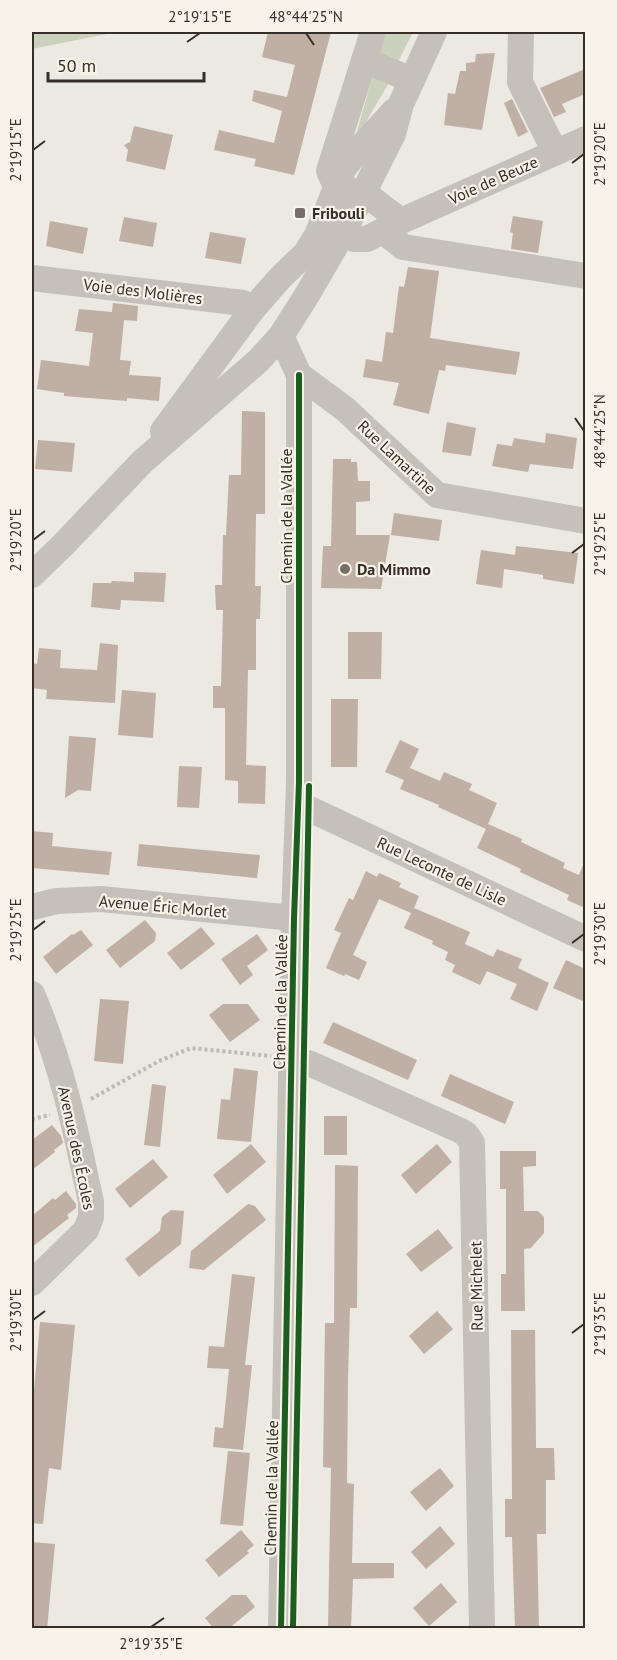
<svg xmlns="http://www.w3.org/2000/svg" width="617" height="1660" font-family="'PT Sans',sans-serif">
<rect width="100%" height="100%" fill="#ece8e2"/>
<g fill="#cbd1bc">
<polygon points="32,32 117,32 32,49"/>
<polygon points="384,32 413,32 399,60 397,61 381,56 379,51"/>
<polygon points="373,75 390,81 360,132 357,131"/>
</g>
<g fill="#bfafa4">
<polygon points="268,32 331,32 294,175 254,166 256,159 214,150 219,130 274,143 282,111 252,101 254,90 287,97 295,65 262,57"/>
<polygon points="495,53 482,130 444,125 448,93 455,94 460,71 466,71 466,63 475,62 476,54"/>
<polygon points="585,69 585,94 562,104 566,112 554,117 540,88"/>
<polygon points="512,99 528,132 518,137 504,103"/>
<polygon points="134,126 173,135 165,170 126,161 128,150 124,145 130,142"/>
<polygon points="513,216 543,221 538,253 511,249 513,233 510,232"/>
<polygon points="124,217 157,223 153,247 119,241"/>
<polygon points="50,221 88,228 83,254 46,246"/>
<polygon points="210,232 246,238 241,264 205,258"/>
<polygon points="408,267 439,271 430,338 520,352 516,375 446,365 445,371 439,370 429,414 393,405 399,383 363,377 366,359 382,362 386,332 393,333 399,286 404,287"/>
<polygon points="113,303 138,306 137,321 124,320 120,360 131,361 129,375 161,377 159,401 127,398 127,401 64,396 64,393 37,389 41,360 89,366 93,333 75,331 79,309 112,312"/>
<polygon points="242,411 265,412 265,514 256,514 255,586 261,586 260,619 256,619 256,670 248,670 246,765 266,766 265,804 238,803 238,781 225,780 225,708 213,708 213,686 221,686 223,610 216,610 215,585 222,585 223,535 226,535 229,475 241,475"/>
<polygon points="447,422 476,428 471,456 442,452"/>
<polygon points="546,433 577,438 573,469 530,464 528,472 492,466 497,444 512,446 514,438 545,443"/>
<polygon points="38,440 75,443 72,472 35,469"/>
<polygon points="333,459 351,459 351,462 357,462 358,481 370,481 370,501 356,502 356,535 390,535 381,589 321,588 323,546 331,546"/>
<polygon points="394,513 442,520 439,541 391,535"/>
<polygon points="516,546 578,553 574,584 543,579 543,575 504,569 502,588 476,584 481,550 515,555"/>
<polygon points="134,572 166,573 164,602 121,600 120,610 91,607 93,583 111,583 112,581 134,582"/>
<polygon points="348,632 382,632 381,679 348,679"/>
<polygon points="100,643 118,645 115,703 46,699 47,690 32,688 32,663 37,664 39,648 61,650 60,668 97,670"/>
<polygon points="122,690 156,693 153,738 118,735"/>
<polygon points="331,699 358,699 357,767 331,767"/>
<polygon points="69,736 96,738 91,791 78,790 65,798"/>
<polygon points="400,740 419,749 410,768 440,781 444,772 472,784 469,790 497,803 488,824 522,839 521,842 565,863 563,868 579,875 585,860 585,908 567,900 569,895 520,872 521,869 477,848 486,829 438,807 439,805 400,789 404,780 385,772"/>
<polygon points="179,766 202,767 199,808 177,807"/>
<polygon points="32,831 53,833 52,846 112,852 109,875 32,868"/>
<polygon points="139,844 260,855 257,878 137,866"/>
<polygon points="366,871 377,877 379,873 401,883 399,887 419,896 414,908 470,932 465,944 493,957 497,949 522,959 518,968 549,983 537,1011 510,999 517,984 487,971 480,985 452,972 455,965 445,960 448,952 432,944 433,941 404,928 411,913 379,899 353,955 367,962 359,980 345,974 344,976 326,968 341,933 334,930 349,898 353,900"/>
<polygon points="145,920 156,933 155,941 120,968 106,950"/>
<polygon points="201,927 215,944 181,970 167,953"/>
<polygon points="81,930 93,945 56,974 43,957 72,934 73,935"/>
<polygon points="257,934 268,950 247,966 253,975 240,985 221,959"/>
<polygon points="566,960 585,969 585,1002 553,988"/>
<polygon points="100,999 129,1001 123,1064 94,1061"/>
<polygon points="223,1004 248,1004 260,1020 230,1042 209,1015"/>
<polygon points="333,1022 417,1060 408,1080 323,1043"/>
<polygon points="234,1068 258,1071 251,1142 217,1139 221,1099 230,1100"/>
<polygon points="450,1074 514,1102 505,1124 441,1096"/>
<polygon points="152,1084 166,1086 160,1147 144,1145"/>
<rect x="324" y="1116" width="23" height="39"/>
<polygon points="52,1125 61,1136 63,1143 54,1150 55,1152 32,1170 32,1140"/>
<polygon points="251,1144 266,1162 227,1194 213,1175"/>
<polygon points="437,1144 452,1162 416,1194 401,1175"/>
<polygon points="500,1151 536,1151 536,1166 523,1167 524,1211 538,1211 544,1217 544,1233 531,1248 524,1249 525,1311 501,1311 501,1274 506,1274 506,1189 500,1189"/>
<polygon points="153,1159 168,1177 130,1208 115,1189"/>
<polygon points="335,1165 358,1166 357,1308 350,1308 348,1378 347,1483 354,1484 352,1563 394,1563 394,1578 353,1579 351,1628 328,1628 331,1468 323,1467 325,1323 334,1323"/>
<polygon points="66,1191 76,1204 76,1208 67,1215 69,1218 32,1247 32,1216 53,1198 55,1200"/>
<polygon points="248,1204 255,1206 266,1220 204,1270 189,1268 191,1251"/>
<polygon points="171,1210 184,1211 181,1244 139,1277 125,1259 160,1231 162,1217"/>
<polygon points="438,1229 453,1248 421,1272 406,1254"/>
<polygon points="232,1274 255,1277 245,1365 252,1365 243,1450 213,1447 215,1427 223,1428 229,1369 207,1368 209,1346 224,1347"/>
<polygon points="437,1311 453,1329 424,1354 409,1336"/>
<polygon points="40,1322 75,1325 61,1470 49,1468 43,1524 32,1523 32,1414"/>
<polygon points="511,1330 535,1330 536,1448 554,1448 555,1480 546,1480 546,1534 537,1534 539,1629 515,1629 512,1537 505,1537 505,1499 512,1499"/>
<polygon points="228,1451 250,1453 243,1526 220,1524"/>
<polygon points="440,1468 454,1486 426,1511 410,1492"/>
<polygon points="440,1526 455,1544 426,1569 411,1552"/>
<polygon points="241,1530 254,1545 247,1551 249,1553 219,1577 205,1560"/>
<polygon points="32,1542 55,1544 47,1629 32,1629"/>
<polygon points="441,1583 457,1602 429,1626 413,1608"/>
<polygon points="232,1595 246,1595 255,1607 228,1629 214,1629 205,1618"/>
</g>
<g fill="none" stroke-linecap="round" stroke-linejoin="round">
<g stroke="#beb9b2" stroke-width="4" stroke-dasharray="3 3" stroke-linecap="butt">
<polyline points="91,1099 159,1061 191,1048 271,1056"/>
<polyline points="32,1119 50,1115"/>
</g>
<g stroke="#c5c0ba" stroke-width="26">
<polyline points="521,32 520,82 555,152"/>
<polyline points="364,60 412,80"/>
<polyline points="334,182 329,171 373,32"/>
<polyline points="348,191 363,192 401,221"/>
<polyline points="330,221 343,233 354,239 367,239 401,221 586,139"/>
<polyline points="383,231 403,247 586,276"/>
<polyline points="32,278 243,303 252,310"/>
<polyline points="281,336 299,375 345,409 437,495 586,521"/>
<polyline points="163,431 252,310 280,278 306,253 317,235 344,168 360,148 394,111"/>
<polyline points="32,575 63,545 142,462 258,361 281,336 307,295 343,233 393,134 401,104 434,32"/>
<polyline points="299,804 586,939"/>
<polyline points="32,907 57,901 101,899 294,918"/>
<path d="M32,994C61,1061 76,1131 91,1202V1217L86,1230L32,1283"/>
<polyline points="293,1059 311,1064 459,1130 466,1134 472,1143 482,1628"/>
<polyline points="281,1628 294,918 299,782 299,375"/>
</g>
<defs>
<g id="cycleway">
<polyline points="281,1628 294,918 299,782 299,375"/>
<polyline points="293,1628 309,786"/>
</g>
</defs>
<use href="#cycleway" stroke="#f8f3e9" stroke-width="10"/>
<use href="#cycleway" stroke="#1b5e20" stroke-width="6"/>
</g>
<path fill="none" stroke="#362e29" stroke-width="2" d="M306,33L314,45M187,42L200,33M33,150L45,141M572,163L584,154M575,418L584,431M33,540L45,531M572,553L584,544M33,930L45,921M572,943L584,934M33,1320L45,1311M572,1333L584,1324M151,1627L164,1618"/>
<g fill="#766f6a" stroke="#f8f3e9" stroke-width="2">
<rect x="294" y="207" width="12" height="12" rx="3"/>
<circle cx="345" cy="569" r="6"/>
</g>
<g text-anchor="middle" stroke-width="4.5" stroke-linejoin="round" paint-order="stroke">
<g font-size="16" fill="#362e29" stroke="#f8f3e9">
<text transform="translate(493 180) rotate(-24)" y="6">Voie de Beuze</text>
<text transform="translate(143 291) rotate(7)" y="6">Voie des Molières</text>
<text transform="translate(397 457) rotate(43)" y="6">Rue Lamartine</text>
<text transform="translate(286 516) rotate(-90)" y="6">Chemin de la Vallée</text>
<text transform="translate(442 871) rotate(25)" y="6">Rue Leconte de Lisle</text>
<text transform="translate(163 906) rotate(5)" y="6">Avenue Éric Morlet</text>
<text transform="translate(280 1002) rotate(-89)" y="6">Chemin de la Vallée</text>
<text transform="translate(77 1148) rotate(78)" y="6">Avenue des Écoles</text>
<text transform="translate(476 1286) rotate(-91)" y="6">Rue Michelet</text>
<text transform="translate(271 1488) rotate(-89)" y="6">Chemin de la Vallée</text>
</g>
<g font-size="16" font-weight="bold" fill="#362e29" stroke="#f8f3e9" text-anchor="start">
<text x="312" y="219">Fribouli</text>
<text x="357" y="575">Da Mimmo</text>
</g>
</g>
<rect width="617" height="1660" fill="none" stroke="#f8f3e9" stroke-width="66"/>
<path d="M48 72v9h156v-9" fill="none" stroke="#362e29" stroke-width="3"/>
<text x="57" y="72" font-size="18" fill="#362e29" stroke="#f8f3e9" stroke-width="4.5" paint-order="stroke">50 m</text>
<rect x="33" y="33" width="551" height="1594" fill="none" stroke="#362e29" stroke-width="2"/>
<g font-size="15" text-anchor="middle" fill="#362e29">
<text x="200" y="22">2°19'15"E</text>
<text x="306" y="22">48°44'25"N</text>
<text transform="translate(16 150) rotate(-90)" y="5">2°19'15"E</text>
<text transform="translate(600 154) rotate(-90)" y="5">2°19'20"E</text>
<text transform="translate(600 431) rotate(-90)" y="5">48°44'25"N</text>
<text transform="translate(16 540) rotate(-90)" y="5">2°19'20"E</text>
<text transform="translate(600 544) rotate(-90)" y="5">2°19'25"E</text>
<text transform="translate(16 930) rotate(-90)" y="5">2°19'25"E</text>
<text transform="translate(600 934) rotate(-90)" y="5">2°19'30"E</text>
<text transform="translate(16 1320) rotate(-90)" y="5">2°19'30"E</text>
<text transform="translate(600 1324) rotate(-90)" y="5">2°19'35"E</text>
<text x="151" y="1649">2°19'35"E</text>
</g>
</svg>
